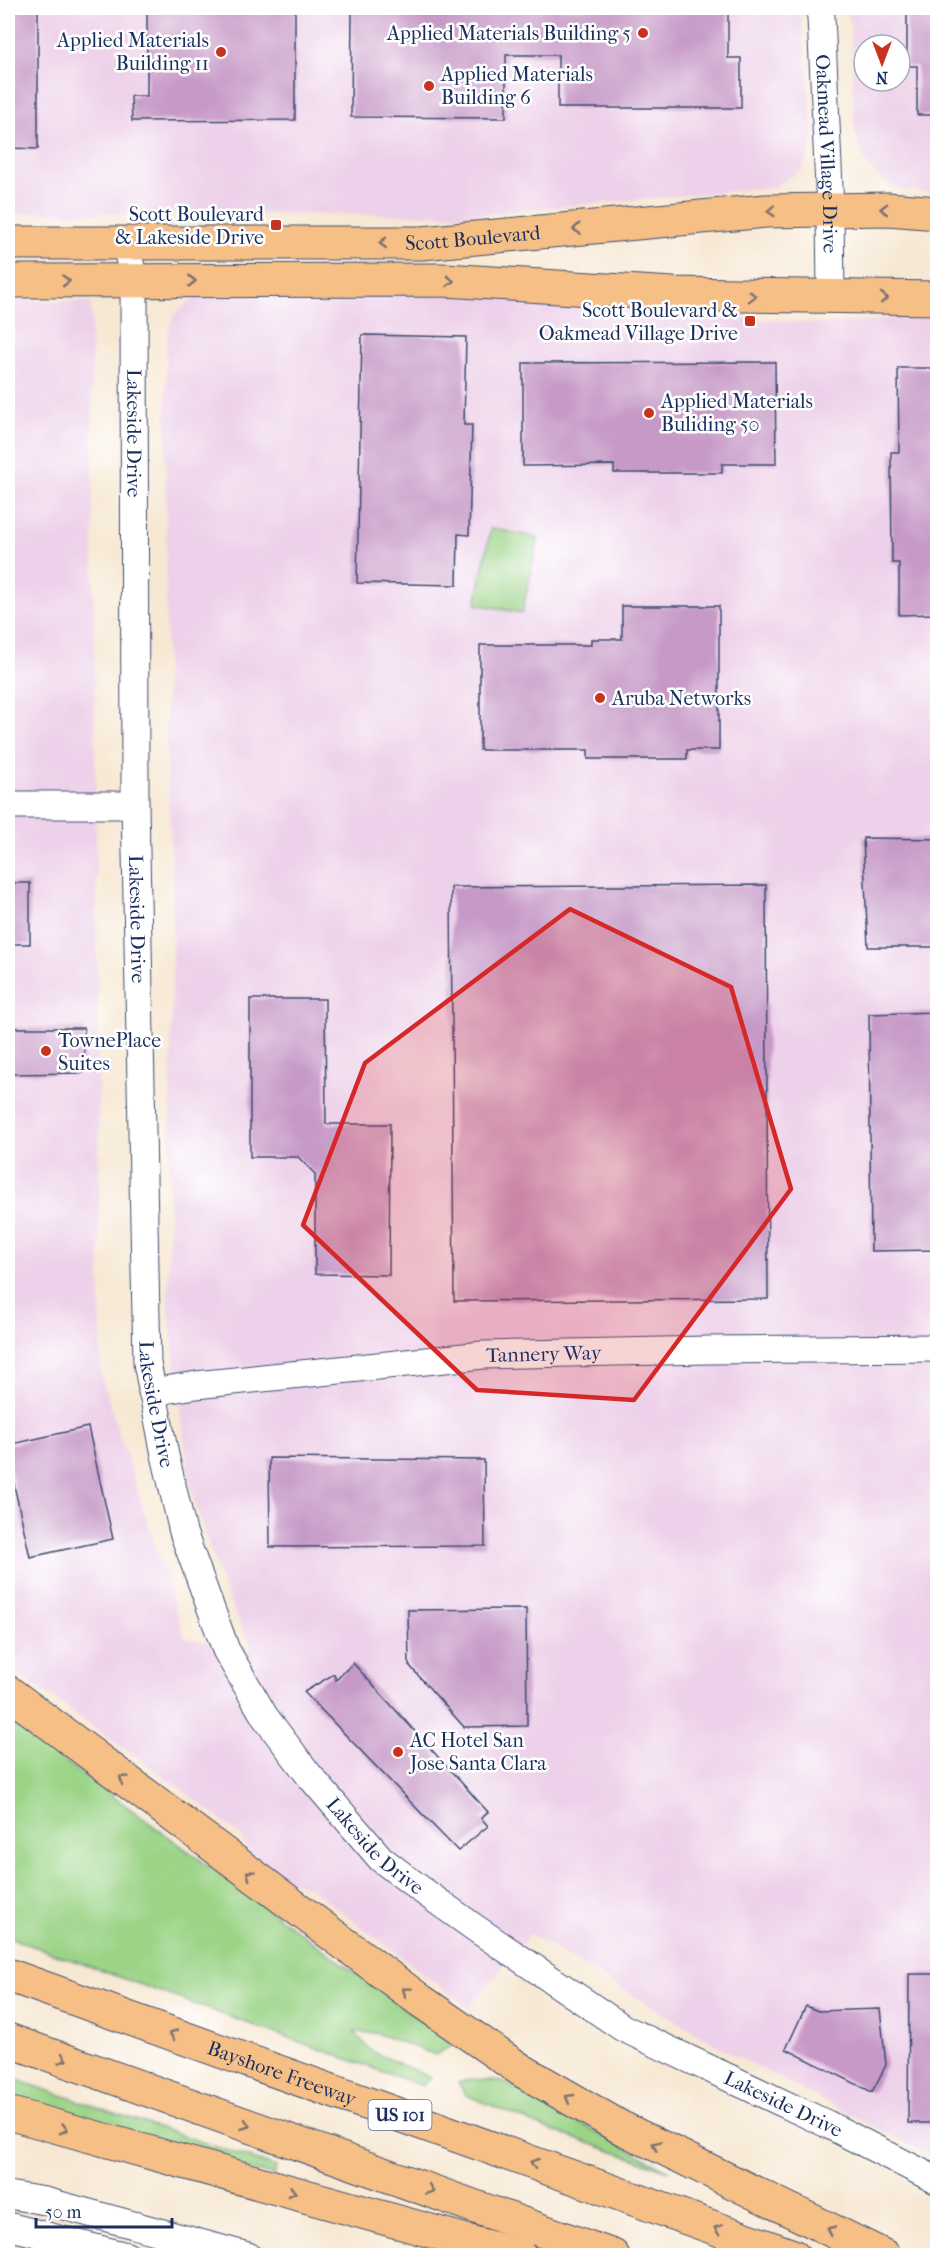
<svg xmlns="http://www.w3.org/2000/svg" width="945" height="2263" font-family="'IM FELL French Canon',serif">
<rect width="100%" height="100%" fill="#fff"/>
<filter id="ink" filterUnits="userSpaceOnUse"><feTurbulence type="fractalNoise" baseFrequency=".0167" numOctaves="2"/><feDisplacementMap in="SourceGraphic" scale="12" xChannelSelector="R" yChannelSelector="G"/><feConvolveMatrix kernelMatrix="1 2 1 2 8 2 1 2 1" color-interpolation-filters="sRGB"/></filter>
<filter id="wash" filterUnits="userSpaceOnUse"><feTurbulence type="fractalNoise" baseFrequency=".008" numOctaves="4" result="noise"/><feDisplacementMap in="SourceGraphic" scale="24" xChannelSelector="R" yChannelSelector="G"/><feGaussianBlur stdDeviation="1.35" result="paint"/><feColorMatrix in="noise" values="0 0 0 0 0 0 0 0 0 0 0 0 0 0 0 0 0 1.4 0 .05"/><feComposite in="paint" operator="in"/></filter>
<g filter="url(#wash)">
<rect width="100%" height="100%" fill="#f7e8d3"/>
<g fill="#edd0e9" fill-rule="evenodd">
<polygon points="8,8 800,8 814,138 803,169 773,187 470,215 8,213"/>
<path d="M847,8H937V193L904,190L892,186L880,179L866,164L854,129L851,29ZM864,45H900V81H864Z"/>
<polygon points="450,294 825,324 937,315 937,2159 727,2051 530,1934 469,2008 309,1887 287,1880 248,1851 240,1835 187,1793 8,1666 8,300 91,302 101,1377 185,1638 253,1650 223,1588 190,1487 168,1303 173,888 166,749 166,345 168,331 174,316 180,309 195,298 205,295"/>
<polygon points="8,2239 80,2256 8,2256"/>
</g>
<g fill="#9bd487" stroke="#5b8272" stroke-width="1.5">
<polygon points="491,528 538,538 522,613 476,604"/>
<polygon points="8,1720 453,2044 436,2055 376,2033 354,2032 371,2051 431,2078 422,2086 8,1937"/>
<polygon points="8,2077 276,2167 274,2176 8,2099"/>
<polygon points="471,2079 503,2082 669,2171 545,2128 466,2095 458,2083"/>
</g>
<g id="blocks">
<g fill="#c699c6">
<polygon points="8,8 38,8 38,149 8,148"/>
<polygon points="147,8 295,8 295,120 132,121 131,96 147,96"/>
<polygon points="352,8 728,8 728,58 741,58 741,108 558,108 558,55 506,55 506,118 351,117"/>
<polygon points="907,8 938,8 938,115 917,115 917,66 907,66"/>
<polygon points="362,335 466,337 464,425 472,425 469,535 458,534 457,585 357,583"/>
<polygon points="775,362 776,464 722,464 722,473 614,473 614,465 523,466 523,363"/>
<polygon points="898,368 938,368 938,614 899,615 899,563 892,563 891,452 899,452"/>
<polygon points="622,606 719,606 719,750 687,750 687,759 588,759 588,750 480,750 480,645 591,645 591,639 622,639"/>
<polygon points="863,838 938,839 938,947 868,947"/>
<rect x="8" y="883" width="22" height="61"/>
<polygon points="766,885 768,1299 454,1301 451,887"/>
<polygon points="250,999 325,999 326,1124 390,1124 389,1275 315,1274 315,1174 298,1157 250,1157"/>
<polygon points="938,1012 938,1250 871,1251 869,1014"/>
<polygon points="8,1028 84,1028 84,1073 8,1074"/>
<polygon points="88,1427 113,1539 30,1557 8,1458 8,1445"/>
<polygon points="269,1458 484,1460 485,1546 270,1547"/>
<polygon points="526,1609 527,1726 464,1727 409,1665 408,1610"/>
<polygon points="353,1663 488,1812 481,1818 488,1826 458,1851 304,1692 334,1674 336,1680"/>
<polygon points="909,1974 938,1974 938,2123 908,2123"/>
<polygon points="806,2006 818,2011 880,2009 886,2065 872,2092 786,2049"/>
</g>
</g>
</g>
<g filter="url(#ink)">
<use href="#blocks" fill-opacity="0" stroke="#3c4b70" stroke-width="1.5"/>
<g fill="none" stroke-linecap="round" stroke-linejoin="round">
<defs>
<g id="minor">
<path id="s1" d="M819,8L821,17L830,209L831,298"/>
<path id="s2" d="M126,244L134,281L135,805L147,1363L165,1455L183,1532L226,1650L265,1717L309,1775L381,1859L419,1888L475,1928L623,2028L827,2124L938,2181"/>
<polyline points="8,805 135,805"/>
<path id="s3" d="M152,1392L196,1385L483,1355L708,1350L938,1348"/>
<polyline points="8,2195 45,2201 248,2256"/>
<polyline points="8,2226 127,2256"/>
</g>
<g id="major">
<path id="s4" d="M8,243H422L766,211L888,209L938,213"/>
<polyline points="8,281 445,280 673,294 938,298"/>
</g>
<g id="highway">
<polyline points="8,1692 421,2001 521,2070 620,2127 884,2256"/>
<path id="s5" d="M8,1975L793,2256"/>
<polyline points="8,2040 613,2256"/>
<polyline points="8,2113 520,2256"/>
</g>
</defs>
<use href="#minor" stroke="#3c4b70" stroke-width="29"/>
<use href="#major" stroke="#3c4b70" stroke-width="35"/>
<use href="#highway" stroke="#3c4b70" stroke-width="35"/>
<use href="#minor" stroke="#fff" stroke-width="27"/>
<use href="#major" stroke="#f5bf86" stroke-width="33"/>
<use href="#highway" stroke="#f5bf86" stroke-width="33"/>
</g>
<defs><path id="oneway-chevron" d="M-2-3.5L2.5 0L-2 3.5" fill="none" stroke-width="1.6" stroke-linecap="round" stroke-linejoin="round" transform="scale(1.5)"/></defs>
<g stroke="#7d7070">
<use href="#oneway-chevron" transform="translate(884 209) rotate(-179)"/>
<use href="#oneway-chevron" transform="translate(771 211) rotate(177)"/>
<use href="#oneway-chevron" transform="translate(577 229) rotate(174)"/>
<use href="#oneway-chevron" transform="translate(383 243) rotate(180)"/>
<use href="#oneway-chevron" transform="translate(66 281)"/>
<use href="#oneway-chevron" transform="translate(192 281)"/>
<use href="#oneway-chevron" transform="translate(450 281) rotate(2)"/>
<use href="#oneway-chevron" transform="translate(752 296) rotate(1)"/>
<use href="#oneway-chevron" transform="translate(884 298)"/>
<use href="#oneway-chevron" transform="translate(123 1779) rotate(-143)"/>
<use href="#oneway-chevron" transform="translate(250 1874) rotate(-143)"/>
<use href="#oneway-chevron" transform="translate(406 1991) rotate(-143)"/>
<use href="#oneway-chevron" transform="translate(173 2034) rotate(-160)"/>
<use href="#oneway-chevron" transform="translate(63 2059) rotate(20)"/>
<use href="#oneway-chevron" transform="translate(569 2098) rotate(-150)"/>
<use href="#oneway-chevron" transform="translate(246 2125) rotate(20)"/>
<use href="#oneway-chevron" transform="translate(64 2129) rotate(15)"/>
<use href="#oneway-chevron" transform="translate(656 2145) rotate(-154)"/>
<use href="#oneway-chevron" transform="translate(534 2163) rotate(-160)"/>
<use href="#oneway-chevron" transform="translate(430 2190) rotate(20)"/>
<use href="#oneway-chevron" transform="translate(292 2192) rotate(15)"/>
<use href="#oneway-chevron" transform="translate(718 2229) rotate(-160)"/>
<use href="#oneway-chevron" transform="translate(831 2230) rotate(-154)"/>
</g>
</g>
<path fill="#d62828" fill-opacity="0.2" stroke="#d62828" stroke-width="4.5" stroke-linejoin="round" d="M570,909L731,987L791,1189L634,1400L477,1390L303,1225L365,1063Z"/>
<g fill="#c8321e" stroke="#fff" stroke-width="2">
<circle cx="643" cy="33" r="6"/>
<circle cx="221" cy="52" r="6"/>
<circle cx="429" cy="86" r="6"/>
<rect x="270" y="219" width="12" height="12" rx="3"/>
<rect x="744" y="315" width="12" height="12" rx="3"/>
<circle cx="649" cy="413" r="6"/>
<circle cx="600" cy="698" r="6"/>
<circle cx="46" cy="1051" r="6"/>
<circle cx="398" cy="1752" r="6"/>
</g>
<g text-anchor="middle" stroke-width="5" stroke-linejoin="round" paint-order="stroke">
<rect fill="#fff" stroke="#5f6d8e" stroke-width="1.5" x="368.5" y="2100" width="63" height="30" rx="4.5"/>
<g font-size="18" font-weight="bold" fill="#1b2f5e">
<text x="400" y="2121">US 101</text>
</g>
<g font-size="20" fill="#1b2f5e" stroke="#fff" text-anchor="start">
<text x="631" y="40" text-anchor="end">Applied Materials Building 5</text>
<text x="209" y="47" text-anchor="end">Applied Materials<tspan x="209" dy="23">Building 11</tspan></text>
<text x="441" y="81">Applied Materials<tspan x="441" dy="23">Building 6</tspan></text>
<text x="264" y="221" text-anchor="end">Scott Boulevard<tspan x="264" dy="23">&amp; Lakeside Drive</tspan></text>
<text x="738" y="317" text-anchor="end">Scott Boulevard &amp;<tspan x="738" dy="23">Oakmead Village Drive</tspan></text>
<text x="661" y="408">Applied Materials<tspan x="661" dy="23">Buliding 50</tspan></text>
<text x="612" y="705">Aruba Networks</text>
<text x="58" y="1047">TownePlace<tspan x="58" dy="23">Suites</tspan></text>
<text x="410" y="1747">AC Hotel San<tspan x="410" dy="23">Jose Santa Clara</tspan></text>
</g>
<g font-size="20" fill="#1b2f5e" stroke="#fff">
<text dy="7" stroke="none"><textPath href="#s1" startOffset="146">Oakmead Village Drive</textPath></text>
<text dy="7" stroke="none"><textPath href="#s4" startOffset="465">Scott Boulevard</textPath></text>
<text dy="7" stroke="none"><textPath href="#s2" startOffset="190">Lakeside Drive</textPath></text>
<text dy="7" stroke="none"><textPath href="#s2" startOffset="676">Lakeside Drive</textPath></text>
<text dy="7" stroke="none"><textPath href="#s3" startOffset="394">Tannery Way</textPath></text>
<text dy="7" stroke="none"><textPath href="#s2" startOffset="1162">Lakeside Drive</textPath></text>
<text dy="7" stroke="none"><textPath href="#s2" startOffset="1666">Lakeside Drive</textPath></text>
<text dy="7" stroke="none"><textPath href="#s5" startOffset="291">Bayshore Freeway</textPath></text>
<text dy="7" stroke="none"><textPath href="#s2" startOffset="2152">Lakeside Drive</textPath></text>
</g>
</g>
<rect width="945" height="2263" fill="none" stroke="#fff" stroke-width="30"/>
<g transform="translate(882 63) rotate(180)"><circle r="28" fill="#ffffff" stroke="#a4acbf" stroke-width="1.5"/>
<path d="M0-4.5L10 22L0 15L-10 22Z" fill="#c8321e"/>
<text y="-9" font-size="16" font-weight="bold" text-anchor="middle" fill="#1b2f5e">N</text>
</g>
<path d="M36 2218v9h136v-9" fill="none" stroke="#1b2f5e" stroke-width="3"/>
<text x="45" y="2218" font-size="18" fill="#1b2f5e" stroke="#ffffff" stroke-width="4.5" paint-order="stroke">50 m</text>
</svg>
